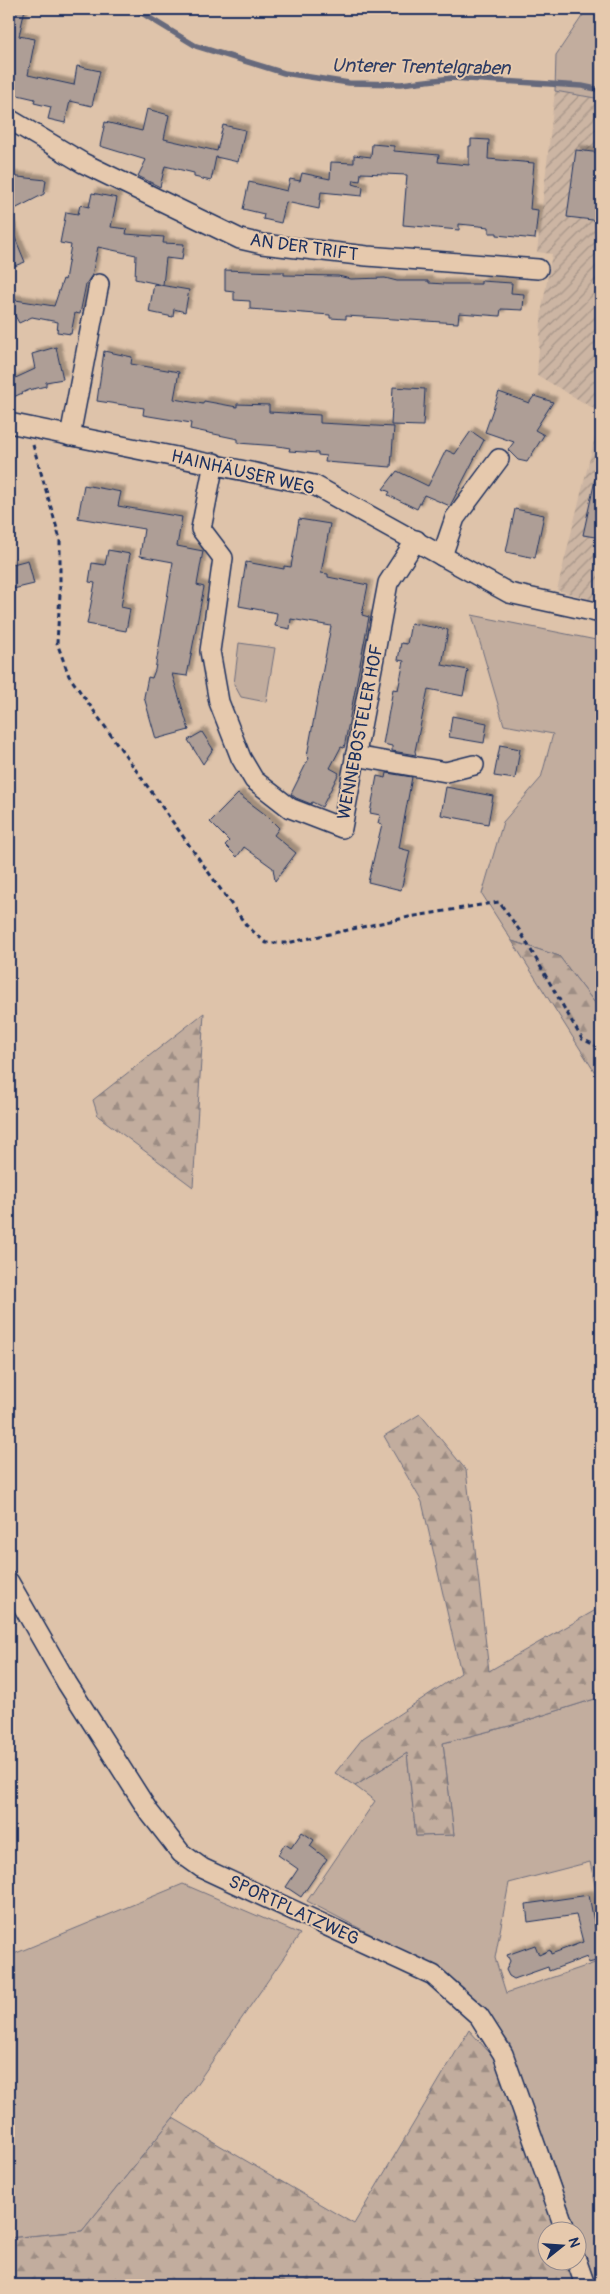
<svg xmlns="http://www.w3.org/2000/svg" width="610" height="2294" font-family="Pangolin,sans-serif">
<defs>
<pattern id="industrial-furrows" width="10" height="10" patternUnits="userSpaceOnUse" patternTransform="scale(1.25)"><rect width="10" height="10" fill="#ccb5a3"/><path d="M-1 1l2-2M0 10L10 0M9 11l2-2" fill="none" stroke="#a59488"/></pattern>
<pattern id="forest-firs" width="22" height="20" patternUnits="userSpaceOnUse" patternTransform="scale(1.25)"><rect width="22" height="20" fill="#c2ad9e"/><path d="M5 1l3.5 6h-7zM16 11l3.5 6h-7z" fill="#9d8d84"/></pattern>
<filter id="shadow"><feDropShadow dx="4.5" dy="-4.5" stdDeviation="1" flood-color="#0004"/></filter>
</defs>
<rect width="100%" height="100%" fill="#dec3aa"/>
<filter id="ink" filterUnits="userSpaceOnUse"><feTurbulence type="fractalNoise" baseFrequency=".02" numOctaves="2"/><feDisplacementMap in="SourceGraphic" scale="10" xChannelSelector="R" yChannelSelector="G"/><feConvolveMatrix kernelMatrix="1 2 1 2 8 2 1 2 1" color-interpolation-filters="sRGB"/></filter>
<g filter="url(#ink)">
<polygon fill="url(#industrial-furrows)" points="555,91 601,99 601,602 557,590 601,413 537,375 542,308 552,254 537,252"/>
<g fill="#c2ad9e" stroke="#6e6e7e">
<polygon points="587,9 601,9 601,99 555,91 556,55"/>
<polygon points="472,615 601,641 601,1011 559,956 512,941 482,894 503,822 541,778 553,734 504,725"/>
<polygon points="239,643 275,648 266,702 241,697 234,684"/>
<polygon points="601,1697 601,1913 590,1862 509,1883 495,1958 506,1993 601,1961 601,2285 596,2285 510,2044 495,2024 436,1968 307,1901 375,1801 355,1786 407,1753 416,1836 454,1835 443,1743 509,1726"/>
<polygon points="183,1884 300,1934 173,2118 82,2231 9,2238 9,1956"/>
</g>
<g fill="url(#forest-firs)" stroke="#6e6e7e">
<polygon points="512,941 559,956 601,1011 601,1082"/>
<polygon points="204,1013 193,1187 98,1116 93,1100"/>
<polygon points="420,1414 466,1470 489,1671 601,1607 601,1697 509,1726 443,1743 454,1835 416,1836 407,1753 355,1786 335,1773 363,1738 461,1673 422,1502 384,1436"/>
<polygon points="469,2030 497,2061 557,2231 548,2232 548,2262 568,2262 576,2285 9,2285 9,2238 82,2231 173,2118 354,2224"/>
</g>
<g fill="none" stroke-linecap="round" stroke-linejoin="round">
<polyline stroke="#66697b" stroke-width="5.5" points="135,9 196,46 284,73 349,83 401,84 452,78 582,86 601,90"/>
</g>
<g fill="#ae9e96" stroke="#1b2f5e" filter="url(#shadow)">
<polygon points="9,9 25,9 19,36 35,39 28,75 74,85 77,66 100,71 92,106 70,101 65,123 48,119 51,107 34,103 35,99 9,93"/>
<polygon points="147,109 169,115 164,139 217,151 223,125 245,130 238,162 216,157 211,181 194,177 194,173 165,166 160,187 138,176 146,160 100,146 105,122 142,131"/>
<polygon points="471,139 489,140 488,159 534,163 530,209 538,210 535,239 497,235 497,233 489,233 489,227 459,224 459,230 403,225 407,175 361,173 360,181 354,180 353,184 363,187 362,196 321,192 319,209 286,202 281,223 263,219 264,214 243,209 249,182 287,191 290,179 300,181 302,173 330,179 331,162 354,163 354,155 371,157 372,144 394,146 394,151 439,155 438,162 469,165 469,146 471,146"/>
<polygon points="576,150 601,153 601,221 567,217"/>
<polygon points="9,176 46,180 44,194 9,212"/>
<polygon points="92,193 117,198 111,227 127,229 126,234 164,237 163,243 184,244 182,260 166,258 163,285 135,279 136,255 98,247 92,275 86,284 80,314 75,313 71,334 57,332 58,322 32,317 19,323 14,314 9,316 9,299 54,306 63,279 65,280 71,245 60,243 66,212 78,214 80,205 89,207"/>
<polygon points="9,223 25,262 9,268"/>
<polygon points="225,270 276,272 284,272 284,275 338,276 351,279 385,278 397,281 429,281 429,283 445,284 481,284 481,281 512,283 511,293 524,294 523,310 501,309 500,316 459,313 458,323 346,316 346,319 330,318 330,315 250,309 250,301 234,300 234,292 225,291"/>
<polygon points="154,284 189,290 185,312 174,309 173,317 149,312"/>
<polygon points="56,347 63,379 46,382 46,386 29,390 9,399 9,381 35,369 32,354"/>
<polygon points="104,351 132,357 131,364 179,372 174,399 203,404 204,401 237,407 237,404 269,405 269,412 320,415 320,423 394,427 391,467 325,462 326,456 318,455 318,453 289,451 290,448 278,446 238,443 238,439 190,429 191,423 143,415 144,408 97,401"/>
<polygon points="393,387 425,389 423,426 391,425"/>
<polygon points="499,392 529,403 534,396 553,402 535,430 544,435 527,462 518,460 508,450 514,442 485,432"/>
<polygon points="471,431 484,440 450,506 424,495 417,509 388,495 390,492 383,489 397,471 428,486 446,450 455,454"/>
<polygon points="595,480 601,481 601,538 583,535"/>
<polygon points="84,485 121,492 118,506 182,517 177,546 203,551 197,585 204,587 187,676 172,674 189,730 156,739 144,697 148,677 152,678 155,670 173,562 140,556 144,529 78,518"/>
<polygon points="515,509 544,515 535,558 506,552"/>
<polygon points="299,519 330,524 321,573 328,574 328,577 368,585 362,615 369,617 344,748 341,747 330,768 339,773 322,807 312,802 311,804 296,798 291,794 309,758 307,756 331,626 291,619 290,629 275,626 277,613 239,606 246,562 284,569 284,566 291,567"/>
<polygon points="108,550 130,554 121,607 130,609 126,631 87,624 95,583 89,582 92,563 105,565"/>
<polygon points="28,560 34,584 9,590 9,565"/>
<polygon points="411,623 448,630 442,665 468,670 463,696 428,689 415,751 416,755 392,751 392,746 383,744 393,689 398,690 404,661 398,660 401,643 407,644"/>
<polygon points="452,716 487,723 484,743 449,737"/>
<polygon points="202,732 213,749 203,764 188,740"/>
<polygon points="500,745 520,749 515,779 494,776"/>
<polygon points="387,773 412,777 399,848 410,851 401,890 368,882 382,824 378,823 380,815 370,813 377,776 386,778"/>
<polygon points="446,787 493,796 488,824 441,815"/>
<polygon points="238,794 266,815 279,828 274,835 296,853 275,881 273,868 244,847 237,857 225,845 229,841 210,822"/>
<polygon points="302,1832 314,1840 310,1846 327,1859 301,1897 286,1887 298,1869 278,1855 285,1844 291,1848"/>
<polygon points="589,1895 601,1960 588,1963 587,1957 549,1971 548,1967 514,1979 509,1976 506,1970 510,1961 507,1955 535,1945 539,1955 550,1950 551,1954 583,1942 576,1915 528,1922 526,1904"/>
</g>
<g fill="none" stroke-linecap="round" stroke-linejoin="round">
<defs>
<g id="minor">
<polyline points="9,119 83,163 240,239 262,244 367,256 538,269"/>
<polyline points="9,423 314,485 509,593 601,613"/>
<polyline points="70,436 99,284"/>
<polyline points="214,463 201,529 223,558 210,651 219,702 241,758 254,780 290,808 342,828 388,583 416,540"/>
<polyline points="442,556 455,518 499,459"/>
<polyline points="355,756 446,772 474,765"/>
<polyline points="9,1582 67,1683 149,1812 181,1853 202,1868 433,1975 479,2016 503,2054 566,2232"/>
<polyline points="577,2262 585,2285"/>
</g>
</defs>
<use href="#minor" stroke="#1b2f5e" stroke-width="22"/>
<polyline stroke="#1b2f5e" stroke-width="3" stroke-dasharray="5 4" stroke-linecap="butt" points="33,445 60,539 60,594 57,643 69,676 246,925 266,943 287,943 409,917 499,902 520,931 582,1039 601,1048"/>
<use href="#minor" stroke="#e6c9ad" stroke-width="19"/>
</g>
</g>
<g text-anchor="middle" stroke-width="4" stroke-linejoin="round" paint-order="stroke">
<g font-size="18" fill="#1b2f5e" stroke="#e6c9ad">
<text transform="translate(304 247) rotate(8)" y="6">AN DER TRIFT</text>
<text transform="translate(243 472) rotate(13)" y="6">HAINHÄUSER WEG</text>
<text transform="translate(360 732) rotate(-79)" y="6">WENNEBOSTELER HOF</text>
<text transform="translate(294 1910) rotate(25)" y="6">SPORTPLATZWEG</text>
</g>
<g font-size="19" font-style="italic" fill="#2e3d65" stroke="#e6c9ad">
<text transform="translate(421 66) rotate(1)" y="7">Unterer Trentelgraben</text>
</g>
</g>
<rect width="610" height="2294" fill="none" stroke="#e6c9ad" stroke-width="30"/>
<rect x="15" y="15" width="580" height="2264" fill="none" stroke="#1b2f5e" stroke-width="2" filter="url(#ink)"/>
<g transform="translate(562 2246) rotate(73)"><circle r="24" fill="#e6c9ad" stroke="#958b8d"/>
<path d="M0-4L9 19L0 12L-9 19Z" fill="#1b2f5e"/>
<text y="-8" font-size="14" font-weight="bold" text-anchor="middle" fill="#1b2f5e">N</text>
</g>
</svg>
